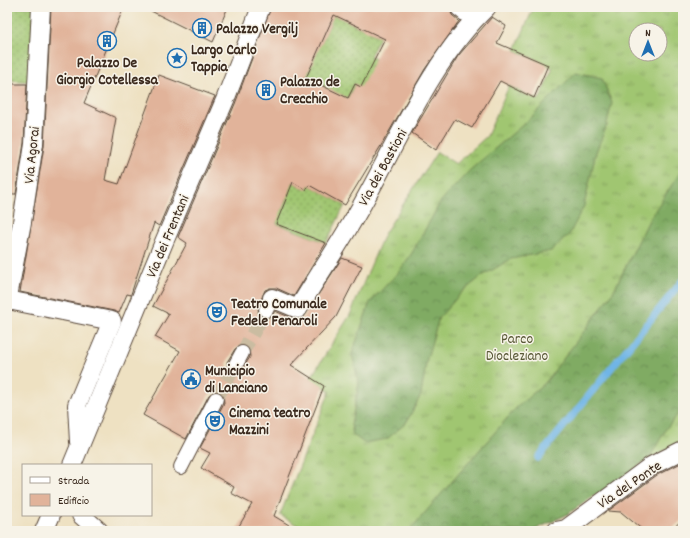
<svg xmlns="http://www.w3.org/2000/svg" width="690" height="538" font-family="Dekko,sans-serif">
<defs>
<pattern id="grass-tufts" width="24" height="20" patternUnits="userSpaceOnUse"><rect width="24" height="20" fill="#a0c671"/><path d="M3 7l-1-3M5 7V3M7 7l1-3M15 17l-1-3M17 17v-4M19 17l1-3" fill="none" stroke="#84a15c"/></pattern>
<pattern id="forest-crowns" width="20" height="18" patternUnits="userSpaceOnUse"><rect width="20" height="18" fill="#80ab63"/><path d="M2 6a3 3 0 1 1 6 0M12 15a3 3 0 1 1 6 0" fill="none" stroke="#6a8b51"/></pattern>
<pattern id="garden-dots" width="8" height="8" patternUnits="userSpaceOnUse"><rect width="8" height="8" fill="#a0c671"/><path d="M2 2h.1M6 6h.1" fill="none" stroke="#84a15c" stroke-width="1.8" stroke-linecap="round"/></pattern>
</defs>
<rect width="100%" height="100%" fill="#f7f3e8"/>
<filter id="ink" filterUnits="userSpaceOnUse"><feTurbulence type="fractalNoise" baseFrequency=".025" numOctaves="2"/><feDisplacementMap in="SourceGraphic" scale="8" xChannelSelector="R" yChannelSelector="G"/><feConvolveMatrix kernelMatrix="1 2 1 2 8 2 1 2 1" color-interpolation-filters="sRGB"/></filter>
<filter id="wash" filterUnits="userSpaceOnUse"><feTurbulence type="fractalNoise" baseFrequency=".012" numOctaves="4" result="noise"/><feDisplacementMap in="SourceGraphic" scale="16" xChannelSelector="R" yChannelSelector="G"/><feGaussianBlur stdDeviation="0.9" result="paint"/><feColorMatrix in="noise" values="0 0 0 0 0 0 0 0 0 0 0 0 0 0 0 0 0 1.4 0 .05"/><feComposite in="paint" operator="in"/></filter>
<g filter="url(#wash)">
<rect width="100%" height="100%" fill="#eee1c2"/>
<path fill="url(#grass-tufts)" stroke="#6e7848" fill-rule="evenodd" d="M534,7H683V441L649,459L566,515L532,531H307L280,515L330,391L310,379L350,315L384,234L437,152L456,164L487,136L509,86L539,100L553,68L515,50ZM636,30H660V54H636Z"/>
<g fill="url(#forest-crowns)" stroke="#5e6a40">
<polygon points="576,72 602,78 612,103 606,127 596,152 584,206 569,235 551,251 511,259 482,276 461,293 439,318 427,358 421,395 406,423 387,439 364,443 353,435 351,425 359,383 352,354 370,302 398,273 412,253 441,201 470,170 525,123"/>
<polygon points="683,168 683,408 666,429 649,459 566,515 532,531 409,531 516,408 545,383 612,294 650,218"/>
</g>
<g fill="url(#garden-dots)" stroke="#6e7848">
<polygon points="7,7 36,7 33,82 7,80"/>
<polygon points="334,15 380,37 370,56 382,63 398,113 355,84 347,99 306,76"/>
<polygon points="293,182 306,190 309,185 345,205 326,243 267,220 282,209"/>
</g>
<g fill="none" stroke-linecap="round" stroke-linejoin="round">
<polyline stroke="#6fb5e6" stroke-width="7" points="538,458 683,280"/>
</g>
<g id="blocks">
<g fill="#e1b39a" fill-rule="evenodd">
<polygon points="51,7 124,7 84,103 116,118 105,180 119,184 159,75 215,96 159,226 154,223 131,294 131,295 127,294 119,313 114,311 20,292 44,146"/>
<polygon points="143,7 228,7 213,42"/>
<path d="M271,7H449L452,15L459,21L425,69L382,144L345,205L309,185L306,190L293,182L276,224L326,243L294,296L276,288H270L265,290L258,307L259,315L267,318L271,317L275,311L294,319L303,318L342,258L362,266L336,317L291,365L324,386L274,516L299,531H236L252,504L231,493L234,487L201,468L210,453L200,448L224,403L223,394L216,391L209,395L186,439L143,415L180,351L155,337L169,314L153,306L187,243L178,237L235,104ZM334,15L385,39L361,87L355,84L348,98L306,78ZM242,345L249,349L250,357L240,373L231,374L228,370L227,362L235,349Z"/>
<polygon points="492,17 506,26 497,43 548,65 534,98 500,81 472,128 455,119 436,150 412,133 458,56"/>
<polygon points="7,84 27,84 24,143 16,194 7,194"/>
<polygon points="683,462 683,519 670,531 644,531 621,512 608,511 657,475"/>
</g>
</g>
</g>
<g filter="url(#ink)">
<use href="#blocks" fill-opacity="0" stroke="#564537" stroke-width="1"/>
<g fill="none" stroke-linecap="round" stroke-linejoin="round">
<g stroke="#cabca1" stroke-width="14" stroke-dasharray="14 7" stroke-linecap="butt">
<polyline points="242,353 266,310"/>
<polyline points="216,399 235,366"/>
</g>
<defs>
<g id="pedestrian">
<polyline points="266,310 272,298"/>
<polyline points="235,366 242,353"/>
<polyline points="181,467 216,399"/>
</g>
<g id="minor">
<polyline points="459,7 474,19"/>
<path d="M272,298L298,309C319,274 343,239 363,203C399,139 433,58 487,7"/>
<polyline points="8,300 112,321 77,405 79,442"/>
<polyline points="7,302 22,222 34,144 41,7"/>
<polyline points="72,465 164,242 225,100 261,7"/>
<polyline points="81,515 99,531"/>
<polyline points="44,531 51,515"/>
<polyline points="556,531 566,529 651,466 683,450"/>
</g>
</defs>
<use href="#pedestrian" stroke="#564537" stroke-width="16"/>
<use href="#minor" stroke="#564537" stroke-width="20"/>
<use href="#pedestrian" stroke="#fff" stroke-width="14"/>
<use href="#minor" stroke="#fff" stroke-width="18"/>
</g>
</g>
<defs>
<symbol id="building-ring" viewBox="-11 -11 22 22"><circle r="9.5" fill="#f7f3e8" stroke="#1f6fb2" stroke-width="1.5"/><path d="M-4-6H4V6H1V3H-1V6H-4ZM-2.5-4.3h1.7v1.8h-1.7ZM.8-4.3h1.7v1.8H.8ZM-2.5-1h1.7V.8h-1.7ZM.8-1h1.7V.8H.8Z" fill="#1f6fb2"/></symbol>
<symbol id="sight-ring" viewBox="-11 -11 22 22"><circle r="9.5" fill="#f7f3e8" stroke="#1f6fb2" stroke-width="1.5"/><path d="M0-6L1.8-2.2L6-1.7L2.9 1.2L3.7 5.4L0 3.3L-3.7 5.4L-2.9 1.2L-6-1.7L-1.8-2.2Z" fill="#1f6fb2"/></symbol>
<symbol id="theatre-ring" viewBox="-11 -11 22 22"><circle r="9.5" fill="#f7f3e8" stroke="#1f6fb2" stroke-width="1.5"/><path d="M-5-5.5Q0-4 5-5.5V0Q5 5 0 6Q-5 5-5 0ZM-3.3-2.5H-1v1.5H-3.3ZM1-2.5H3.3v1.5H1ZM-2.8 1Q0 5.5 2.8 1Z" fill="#1f6fb2"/></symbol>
<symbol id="civic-ring" viewBox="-11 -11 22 22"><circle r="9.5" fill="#f7f3e8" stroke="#1f6fb2" stroke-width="1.5"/><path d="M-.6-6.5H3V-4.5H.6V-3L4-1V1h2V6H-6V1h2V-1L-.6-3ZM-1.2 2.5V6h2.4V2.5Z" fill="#1f6fb2"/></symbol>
</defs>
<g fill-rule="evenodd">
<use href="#building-ring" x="191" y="17" width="22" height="22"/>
<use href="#building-ring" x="96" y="30" width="22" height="22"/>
<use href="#sight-ring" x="166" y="47" width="22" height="22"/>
<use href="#building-ring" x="255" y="79" width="22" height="22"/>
<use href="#theatre-ring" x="206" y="301" width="22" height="22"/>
<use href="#civic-ring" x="180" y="368" width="22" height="22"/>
<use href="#theatre-ring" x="204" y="410" width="22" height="22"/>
</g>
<g text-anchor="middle" stroke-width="3" stroke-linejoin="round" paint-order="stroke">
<g font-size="15" font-weight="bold" fill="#3b2a1e" stroke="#f7f3e8" text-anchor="start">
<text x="216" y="33">Palazzo Vergilj</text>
<text x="191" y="54">Largo Carlo<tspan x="191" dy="17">Tappia</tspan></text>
<text x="107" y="67" text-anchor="middle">Palazzo De<tspan x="107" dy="17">Giorgio Cotellessa</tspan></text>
<text x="280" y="86">Palazzo de<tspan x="280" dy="17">Crecchio</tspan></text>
<text x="231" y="308">Teatro Comunale<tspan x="231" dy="17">Fedele Fenaroli</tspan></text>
<text x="205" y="375">Municipio<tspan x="205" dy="17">di Lanciano</tspan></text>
<text x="229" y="417">Cinema teatro<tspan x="229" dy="17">Mazzini</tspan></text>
</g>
<g font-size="15" fill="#3b2a1e" stroke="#f7f3e8">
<text transform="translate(31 155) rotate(-84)" y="5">Via Agorai</text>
<text transform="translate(382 167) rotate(-61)" y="5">Via dei Bastioni</text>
<text transform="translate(167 236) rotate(-67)" y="5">Via dei Frentani</text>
<text transform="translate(629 484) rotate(-34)" y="5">Via del Ponte</text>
</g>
<g font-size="15" fill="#595937" stroke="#f7f3e8">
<text x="517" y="343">Parco<tspan x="517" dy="17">Diocleziano</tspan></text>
</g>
</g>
<rect width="690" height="538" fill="none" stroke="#f7f3e8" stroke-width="24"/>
<rect x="22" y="464" width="130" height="52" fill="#f7f3e8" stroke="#aca397"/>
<rect x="30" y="477" width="20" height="6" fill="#ffffff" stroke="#aca397"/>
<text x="58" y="484" font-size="12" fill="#3b2a1e">Strada</text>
<rect x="30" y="494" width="20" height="12" fill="#e1b39a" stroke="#aca397"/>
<text x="58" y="504" font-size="12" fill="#3b2a1e">Edificio</text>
<g transform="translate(648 42)"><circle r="19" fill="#f7f3e8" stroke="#aca397"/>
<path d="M0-3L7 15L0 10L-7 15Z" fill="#1f6fb2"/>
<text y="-6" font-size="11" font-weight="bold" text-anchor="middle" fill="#3b2a1e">N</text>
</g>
</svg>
